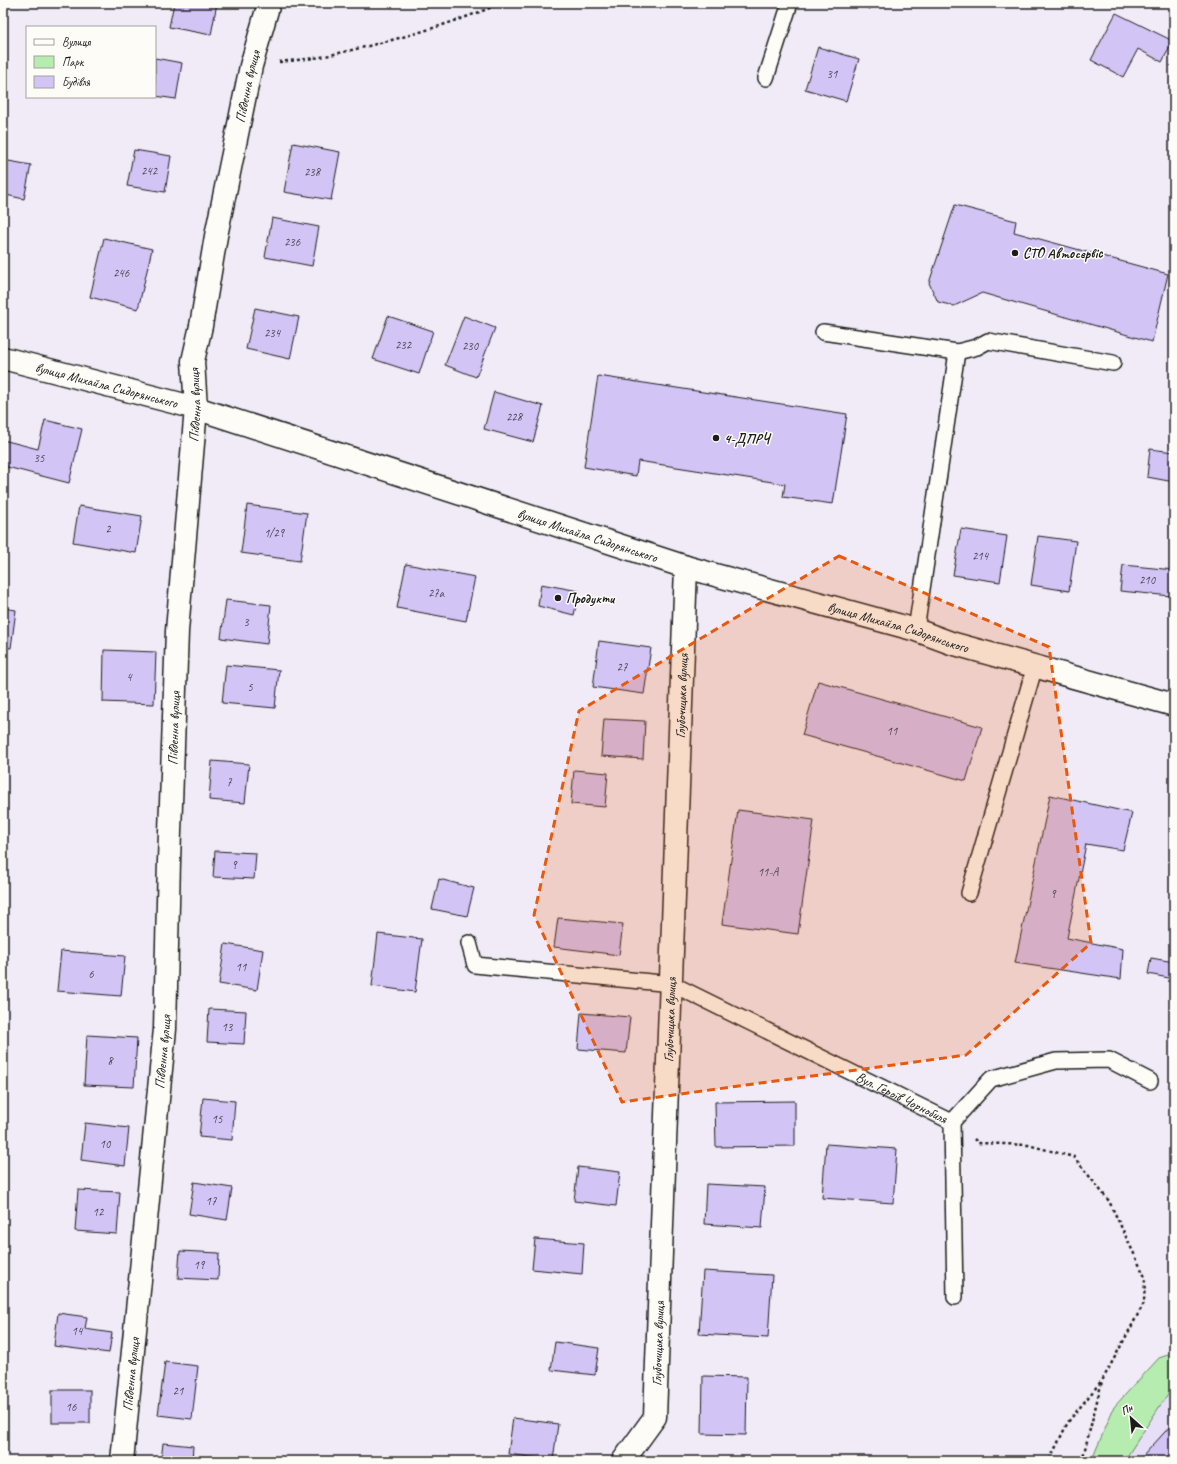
<svg xmlns="http://www.w3.org/2000/svg" width="1177" height="1464" font-family="Caveat,sans-serif">
<rect width="100%" height="100%" fill="#f0ebf7"/>
<filter id="ink" filterUnits="userSpaceOnUse"><feTurbulence type="fractalNoise" baseFrequency=".025" numOctaves="2"/><feDisplacementMap in="SourceGraphic" scale="8" xChannelSelector="R" yChannelSelector="G"/><feConvolveMatrix kernelMatrix="1 2 1 2 8 2 1 2 1" color-interpolation-filters="sRGB"/></filter>
<g filter="url(#ink)">
<polygon fill="#e7dff7" points="1174,1374 1174,1461 1115,1461"/>
<polygon fill="#b6ecaf" stroke="#698466" points="1171,1354 1171,1389 1124,1461 1093,1461 1093,1457 1114,1407 1159,1358"/>
<g fill="#d3c4f6" stroke="#1c1c1c">
<polygon points="174,3 217,3 211,35 169,27"/>
<polygon points="854,3 873,3 870,9"/>
<polygon points="1116,13 1173,41 1162,62 1138,49 1123,77 1091,60"/>
<polygon points="818,47 859,59 846,101 805,89"/>
<polygon points="155,58 182,63 176,99 155,96"/>
<polygon points="293,143 340,152 331,200 284,192"/>
<polygon points="134,150 171,156 165,192 127,186"/>
<polygon points="3,160 31,165 24,199 6,195 3,211"/>
<polygon points="955,205 1016,221 1014,232 1168,274 1152,342 982,293 954,306 938,302 929,283"/>
<polygon points="272,218 319,227 312,266 265,257"/>
<polygon points="104,238 152,249 138,309 90,297"/>
<polygon points="255,308 299,317 290,359 246,349"/>
<polygon points="388,316 433,331 419,374 373,359"/>
<polygon points="464,316 495,328 476,377 445,365"/>
<polygon points="598,376 847,414 833,504 783,497 785,484 638,461 636,476 584,467"/>
<polygon points="494,392 543,406 533,442 484,429"/>
<polygon points="45,420 82,429 69,483 3,466 3,440 38,449"/>
<polygon points="1150,449 1174,452 1174,482 1147,477"/>
<polygon points="247,505 307,513 300,561 241,553"/>
<polygon points="79,506 142,516 136,553 73,542"/>
<polygon points="961,529 1007,536 1000,582 953,575"/>
<polygon points="1038,536 1076,541 1069,591 1031,585"/>
<polygon points="406,564 475,577 466,621 397,608"/>
<polygon points="1123,565 1174,570 1171,596 1120,591"/>
<polygon points="541,584 579,591 574,615 538,606"/>
<polygon points="226,600 271,605 267,644 221,638"/>
<polygon points="3,608 16,610 11,648 3,647"/>
<polygon points="599,641 651,648 644,694 593,687"/>
<polygon points="104,650 156,652 154,704 103,702"/>
<polygon points="226,665 279,670 275,708 222,703"/>
<polygon points="818,681 982,727 966,781 802,735"/>
<polygon points="604,719 645,721 643,759 601,756"/>
<polygon points="3,736 5,736 3,762"/>
<polygon points="212,761 249,764 245,803 209,800"/>
<polygon points="574,770 608,773 605,807 571,804"/>
<polygon points="1050,795 1132,813 1123,850 1086,844 1067,938 1123,949 1121,979 1015,963"/>
<polygon points="738,810 814,820 798,934 722,924"/>
<polygon points="215,851 256,853 254,879 213,877"/>
<polygon points="439,879 474,888 467,916 432,909"/>
<polygon points="558,918 623,924 619,955 554,947"/>
<polygon points="378,934 422,939 415,992 372,986"/>
<polygon points="225,944 263,950 257,990 219,984"/>
<polygon points="61,951 125,956 121,996 57,991"/>
<polygon points="1151,958 1174,962 1174,979 1148,974"/>
<polygon points="209,1009 246,1011 244,1044 207,1042"/>
<polygon points="581,1013 630,1017 626,1053 578,1049"/>
<polygon points="87,1035 137,1038 134,1087 84,1085"/>
<polygon points="203,1098 235,1101 232,1140 199,1137"/>
<polygon points="795,1101 795,1146 716,1147 715,1102"/>
<polygon points="85,1123 129,1128 125,1166 81,1160"/>
<polygon points="826,1144 897,1149 893,1203 822,1198"/>
<polygon points="578,1167 620,1172 616,1206 574,1201"/>
<polygon points="194,1182 232,1188 227,1220 189,1214"/>
<polygon points="706,1184 765,1187 762,1228 704,1224"/>
<polygon points="78,1190 120,1192 117,1234 75,1231"/>
<polygon points="535,1239 584,1243 582,1274 532,1269"/>
<polygon points="180,1251 219,1253 218,1280 178,1278"/>
<polygon points="703,1271 772,1275 768,1338 699,1334"/>
<polygon points="58,1313 87,1317 85,1329 112,1333 109,1353 54,1346"/>
<polygon points="555,1342 599,1348 595,1375 551,1370"/>
<polygon points="165,1362 198,1366 192,1419 158,1415"/>
<polygon points="703,1376 747,1377 746,1435 702,1434"/>
<rect x="52" y="1390" width="38" height="33"/>
<polygon points="513,1418 558,1424 553,1460 508,1454"/>
<polygon points="1174,1422 1174,1461 1145,1461 1142,1457"/>
<polygon points="163,1443 193,1446 192,1461 161,1461"/>
</g>
<g fill="none" stroke-linecap="round" stroke-linejoin="round">
<defs>
<g id="lane">
<polyline points="766,78 790,3"/>
<polyline points="823,332 957,352 916,630"/>
<polyline points="957,352 977,347 988,341 1113,363"/>
<polyline points="969,893 1035,666"/>
<path id="s1" d="M469,943L475,965L672,984L952,1122L991,1079L1056,1061L1109,1060L1150,1081"/>
<polyline points="952,1122 955,1297"/>
</g>
<g id="street">
<path id="s2" d="M3,358L196,408L686,567L916,630L951,643L1174,705"/>
<path id="s3" d="M122,1461L165,1029L169,861L177,631L196,408L193,361L201,326L216,236L251,66L269,3"/>
<path id="s4" d="M623,1461L655,1417L686,567"/>
</g>
</defs>
<use href="#lane" stroke="#1c1c1c" stroke-width="18"/>
<use href="#street" stroke="#1c1c1c" stroke-width="25"/>
<g stroke="#1c1c1c" stroke-width="2.5" stroke-dasharray="3 3" stroke-linecap="butt">
<path d="M279,62C296,60 313,59 330,55C389,42 447,26 502,3"/>
<polyline points="974,1139 978,1143 1028,1145 1074,1157 1109,1201 1145,1277 1144,1303 1103,1379 1068,1422 1049,1461"/>
<polyline points="1082,1461 1102,1381"/>
</g>
<use href="#lane" stroke="#fdfcf7" stroke-width="15"/>
<use href="#street" stroke="#fdfcf7" stroke-width="22"/>
</g>
</g>
<path fill="#e8590c" fill-opacity="0.2" stroke="#e8590c" stroke-width="3" stroke-dasharray="8 5" stroke-linejoin="round" d="M839,556L1049,647L1091,943L966,1055L622,1102L534,915L579,711Z"/>
<g fill="#1c1c1c" stroke="#fdfcf7" stroke-width="1.5">
<circle cx="1015" cy="253" r="4"/>
<circle cx="716" cy="438" r="4"/>
<circle cx="558" cy="598" r="4"/>
</g>
<g text-anchor="middle" stroke-width="3" stroke-linejoin="round" paint-order="stroke">
<g font-size="12" fill="#4a4652">
<text x="832" y="78">31</text>
<text x="149" y="175">242</text>
<text x="312" y="176">238</text>
<text x="292" y="246">236</text>
<text x="121" y="277">246</text>
<text x="272" y="337">234</text>
<text x="403" y="349">232</text>
<text x="470" y="350">230</text>
<text x="514" y="421">228</text>
<text x="39" y="462">35</text>
<text x="108" y="533">2</text>
<text x="274" y="537">1/29</text>
<text x="980" y="560">214</text>
<text x="1147" y="584">210</text>
<text x="436" y="597">27а</text>
<text x="246" y="626">3</text>
<text x="622" y="671">27</text>
<text x="129" y="681">4</text>
<text x="250" y="691">5</text>
<text x="892" y="735">11</text>
<text x="229" y="786">7</text>
<text x="234" y="869">9</text>
<text x="768" y="876">11-А</text>
<text x="1053" y="898">9</text>
<text x="241" y="971">11</text>
<text x="91" y="978">6</text>
<text x="227" y="1031">13</text>
<text x="110" y="1065">8</text>
<text x="217" y="1123">15</text>
<text x="105" y="1148">10</text>
<text x="211" y="1205">17</text>
<text x="98" y="1216">12</text>
<text x="199" y="1269">19</text>
<text x="77" y="1335">14</text>
<text x="178" y="1395">21</text>
<text x="71" y="1411">16</text>
</g>
<g font-size="14" fill="#1c1c1c" stroke="#fdfcf7">
<text dy="5" stroke="none"><textPath href="#s3" startOffset="1383">Південна вулиця</textPath></text>
<text dy="5" stroke="none"><textPath href="#s2" startOffset="107">вулиця Михайла Сидорянського</textPath></text>
<text dy="5" stroke="none"><textPath href="#s3" startOffset="1059">Південна вулиця</textPath></text>
<text dy="5" stroke="none"><textPath href="#s2" startOffset="611">вулиця Михайла Сидорянського</textPath></text>
<text dy="5" stroke="none"><textPath href="#s2" startOffset="935">вулиця Михайла Сидорянського</textPath></text>
<text dy="5" stroke="none"><textPath href="#s4" startOffset="776">Глубочицька вулиця</textPath></text>
<text dy="5" stroke="none"><textPath href="#s3" startOffset="735">Південна вулиця</textPath></text>
<text dy="5" stroke="none"><textPath href="#s4" startOffset="452">Глубочицька вулиця</textPath></text>
<text dy="5" stroke="none"><textPath href="#s3" startOffset="411">Південна вулиця</textPath></text>
<text dy="5" stroke="none"><textPath href="#s1" startOffset="477">Вул. Героїв Чорнобиля</textPath></text>
<text dy="5" stroke="none"><textPath href="#s4" startOffset="128">Глубочицька вулиця</textPath></text>
<text dy="5" stroke="none"><textPath href="#s3" startOffset="87">Південна вулиця</textPath></text>
</g>
<g font-size="14" font-weight="bold" fill="#1c1c1c" stroke="#fdfcf7" text-anchor="start">
<text x="1023" y="258">СТО Автосервіс</text>
<text x="724" y="443">4-ДПРЧ</text>
<text x="566" y="603">Продукти</text>
</g>
</g>
<rect width="1177" height="1464" fill="none" stroke="#fdfcf7" stroke-width="16"/>
<rect x="8" y="8" width="1161" height="1448" fill="none" stroke="#1c1c1c" stroke-width="1.5" filter="url(#ink)"/>
<rect x="26" y="26" width="130" height="72" fill="#fdfcf7" stroke="#a3a29f"/>
<rect x="34" y="39" width="20" height="6" fill="#fdfcf7" stroke="#a3a29f"/>
<text x="62" y="46" font-size="12" fill="#1c1c1c">Вулиця</text>
<rect x="34" y="56" width="20" height="12" fill="#b6ecaf" stroke="#a3a29f"/>
<text x="62" y="66" font-size="12" fill="#1c1c1c">Парк</text>
<rect x="34" y="76" width="20" height="12" fill="#d3c4f6" stroke="#a3a29f"/>
<text x="62" y="86" font-size="12" fill="#1c1c1c">Будівля</text>
<g transform="translate(1131 1418) rotate(333)" stroke="#fdfcf7" stroke-width="3" paint-order="stroke">
<path d="M0-3L7 15L0 10L-7 15Z" fill="#1c1c1c"/>
<text y="-6" font-size="11" font-weight="bold" text-anchor="middle" fill="#1c1c1c">Пн</text>
</g>
</svg>
